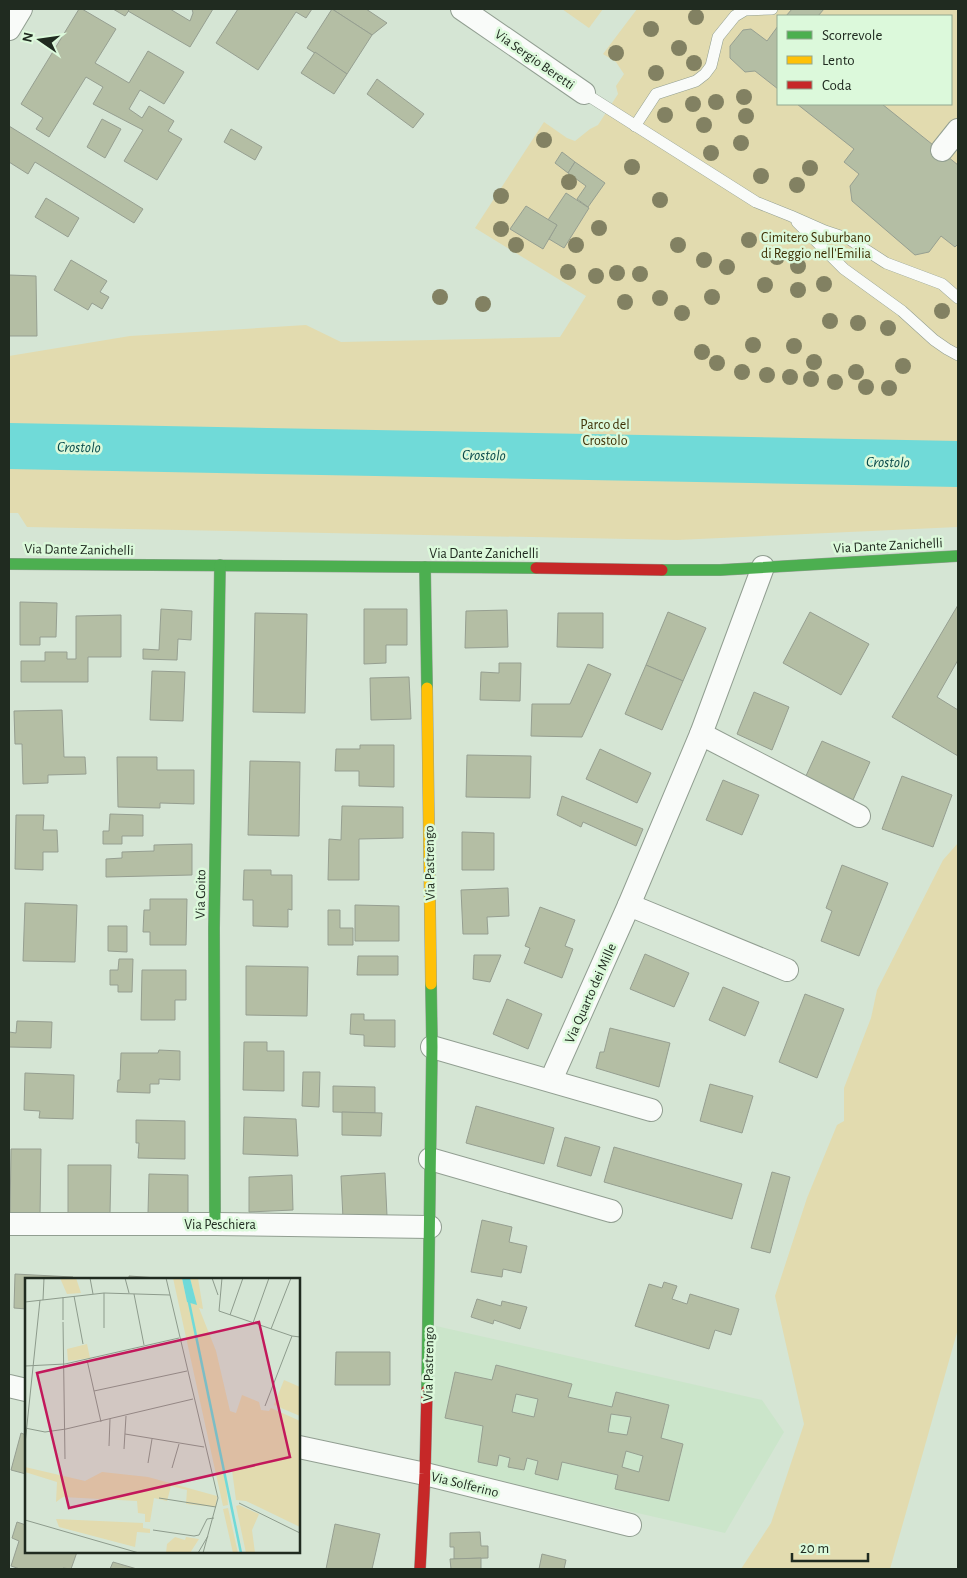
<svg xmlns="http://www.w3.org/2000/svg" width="967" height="1578" font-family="'Alegreya Sans',sans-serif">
<rect width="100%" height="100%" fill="#d5e5d4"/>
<polygon fill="#cbe5ca" points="436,1326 762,1400 784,1432 725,1533 432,1466"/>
<g fill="#e2dbaf" fill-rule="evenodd">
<polygon points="562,9 603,9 589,28"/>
<path d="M637,9H958V527L677,540L27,527L18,513H9V356L130,336L306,325L341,342L560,337L586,296L475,228L544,122L567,138L575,141L590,129L598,125L618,94L616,86L624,74L616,62L603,54ZM778,16H951V104H778Z"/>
<polygon points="958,843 958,1329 890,1569 741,1569 771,1523 804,1424 775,1296 807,1198 837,1125 844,1121 844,1088 871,1018 877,990 943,860"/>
</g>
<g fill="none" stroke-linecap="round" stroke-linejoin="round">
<polyline stroke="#70dad8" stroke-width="46" points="9,446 958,464"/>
</g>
<g fill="#b4bea4" stroke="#969f91" fill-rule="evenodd">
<polygon points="79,9 82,9 116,29 95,63 102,67 129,83 148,51 184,72 164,104 140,90 129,109 142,118 149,106 174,121 168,131 182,139 157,180 124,161 143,130 93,104 103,87 86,77 49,137 36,129 43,118 21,104"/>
<polygon points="113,9 130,9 125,16"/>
<polygon points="130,9 170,9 190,21 193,13 192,9 213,9 190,47 128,11"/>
<polygon points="238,9 312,9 306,18 296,12 258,70 216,43"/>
<polygon points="332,9 366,9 387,23 372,35"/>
<polygon points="332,9 372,35 347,74 307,48"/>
<polygon points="792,9 824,9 818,16 786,16"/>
<polygon points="778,26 778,89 755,71 745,72 730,58 730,46 743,30 751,29 767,41"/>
<polygon points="315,52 347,74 334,94 301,73"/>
<polygon points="377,79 424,114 413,128 367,94"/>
<polygon points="797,104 882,104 958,165 958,244 955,247 941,236 929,252 915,255 852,201 850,186 859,174 844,162 854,149"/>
<polygon points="102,119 121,129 105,158 87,147"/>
<polygon points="9,126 143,209 134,223 35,162 28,174 9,162"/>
<polygon points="231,129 262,147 255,160 224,142"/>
<polygon points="562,152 575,162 568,173 555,163"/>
<polygon points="575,162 605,183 588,207 577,199 586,186 568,173"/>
<polygon points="566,193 589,208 564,248 549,239 557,225 548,220"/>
<polygon points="46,198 79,218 68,237 35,217"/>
<polygon points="526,206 557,225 543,249 510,229"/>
<polygon points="71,260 107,281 100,292 109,297 102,309 92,303 88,310 54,290"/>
<polygon points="9,275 36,276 37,336 9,336"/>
<polygon points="20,602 57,603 56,637 40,637 40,645 20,645"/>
<polygon points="958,605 958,660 937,697 958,710 958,756 892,717"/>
<polygon points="161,609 192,611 191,640 178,639 177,660 143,659 143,649 159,650"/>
<polygon points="364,609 407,609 407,645 386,645 386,663 364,664"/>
<polygon points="507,610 508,647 465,648 466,611"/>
<polygon points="668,612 706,628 683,681 646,665"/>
<polygon points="810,612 869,644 841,695 783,663"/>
<polygon points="255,613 307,614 305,713 253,712"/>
<polygon points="558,613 603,613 603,648 557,647"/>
<polygon points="121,615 121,657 88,657 88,682 21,682 21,661 45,661 45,652 67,652 67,659 76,659 76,616"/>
<polygon points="499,663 521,663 520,701 480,700 481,672 499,673"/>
<polygon points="588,664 611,674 582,737 531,736 532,704 570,704"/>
<polygon points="646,665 683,681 662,730 625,714"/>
<polygon points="152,671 185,672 183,721 150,720"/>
<polygon points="409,677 411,719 371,720 370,678"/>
<polygon points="754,692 789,707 772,750 737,734"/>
<polygon points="62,710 64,757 85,757 86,774 48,775 48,783 23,784 22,744 15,744 14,711"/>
<polygon points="822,741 870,762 853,800 805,778"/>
<polygon points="360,745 394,745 394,787 359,786 359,771 335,771 336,749 360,749"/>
<polygon points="600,749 651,773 637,803 586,779"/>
<polygon points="467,755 531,756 530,798 466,797"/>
<polygon points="117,757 157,757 157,770 194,770 194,804 160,803 160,808 118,807"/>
<polygon points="250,761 300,762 299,836 248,835"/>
<polygon points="902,776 952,795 933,847 882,829"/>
<polygon points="723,780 759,795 742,835 706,820"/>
<polygon points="562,796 643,829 636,846 583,822 581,827 557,815"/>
<polygon points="342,806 403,807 403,838 359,839 359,880 328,880 329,839 341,840"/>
<polygon points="110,814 143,815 143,836 122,836 122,844 103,844 103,831 109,831"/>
<polygon points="16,815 44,815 43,830 57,830 58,852 43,852 43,870 15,869"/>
<polygon points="462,832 494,833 494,870 462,870"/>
<polygon points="192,844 192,875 106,877 106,859 122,858 122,852 154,851 154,845"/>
<polygon points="842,865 888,883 859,956 821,941 832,911 826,908"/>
<polygon points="244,870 271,870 271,875 292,875 292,910 288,909 288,927 253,926 253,900 243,900"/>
<polygon points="508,888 509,916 487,917 488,934 463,934 461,890"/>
<polygon points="150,899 187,899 186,945 150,945 150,932 143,932 144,910 150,910"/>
<polygon points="25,903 77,905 75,962 23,961"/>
<polygon points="355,905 399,906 399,941 355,941"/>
<polygon points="540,907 575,920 565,946 573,949 562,978 524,963 530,948 525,946"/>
<polygon points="328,910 340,910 340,928 353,928 353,945 328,945"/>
<polygon points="108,926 127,926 127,952 108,951"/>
<polygon points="645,954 689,973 674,1007 630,989"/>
<polygon points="474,955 501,955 490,982 473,979"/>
<polygon points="358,956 398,956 398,975 357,975"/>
<polygon points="119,959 133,959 132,992 118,992 118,985 110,985 110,970 118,970"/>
<polygon points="246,966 308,967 307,1016 246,1015"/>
<polygon points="142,970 186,970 186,1000 175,1000 175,1020 141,1020"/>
<polygon points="723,987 759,1002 745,1036 709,1020"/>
<polygon points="805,994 844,1009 817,1078 779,1062"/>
<polygon points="507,999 542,1014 528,1049 493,1034"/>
<polygon points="351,1014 364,1014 364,1020 395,1020 395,1047 364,1046 364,1035 350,1034"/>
<polygon points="17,1021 52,1022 51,1048 9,1047 9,1032 16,1033"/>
<polygon points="610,1028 670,1043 659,1087 596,1068 600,1052 604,1052"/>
<polygon points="244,1042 267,1042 267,1051 284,1051 284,1091 243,1090"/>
<polygon points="159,1050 180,1051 180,1080 159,1079 159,1084 150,1084 150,1093 117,1092 118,1080 120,1080 121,1053 158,1053"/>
<polygon points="303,1072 320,1072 319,1107 302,1106"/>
<polygon points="25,1073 74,1075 73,1119 39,1118 40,1111 24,1110"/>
<polygon points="710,1084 753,1096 742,1133 700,1121"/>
<polygon points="333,1086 375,1087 375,1113 333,1112"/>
<polygon points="476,1106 554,1128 544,1164 466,1143"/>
<polygon points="342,1112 382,1113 381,1136 342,1135"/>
<polygon points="244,1117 296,1119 298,1156 243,1154"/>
<polygon points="136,1120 185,1121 185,1159 138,1158 139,1143 136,1143"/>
<polygon points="565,1137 600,1147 591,1176 557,1166"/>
<polygon points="614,1147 742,1184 732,1219 604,1182"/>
<polygon points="11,1149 41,1149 40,1215 10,1215"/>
<polygon points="68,1165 111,1165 110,1213 68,1213"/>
<polygon points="772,1172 790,1177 770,1253 751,1248"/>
<polygon points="385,1173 387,1216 343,1219 341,1176"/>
<polygon points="149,1174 188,1175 188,1213 148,1213"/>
<polygon points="292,1175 293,1210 249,1212 249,1177"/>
<polygon points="482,1220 512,1227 509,1242 527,1246 521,1273 503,1269 502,1277 471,1272"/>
<polygon points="15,1274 73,1277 72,1279 26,1279 26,1309 14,1308"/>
<polygon points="129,1276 172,1279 129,1279"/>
<polygon points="664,1282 677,1286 672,1299 687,1304 690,1294 739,1309 731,1335 715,1330 709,1349 635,1326 649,1284 662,1288"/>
<polygon points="477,1299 501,1306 502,1301 527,1307 520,1329 494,1320 493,1324 471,1317"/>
<polygon points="336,1352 390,1352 390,1385 335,1385"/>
<path d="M496,1365L572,1384L568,1397L612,1407L616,1392L669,1405L661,1438L683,1444L669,1501L615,1489L618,1475L562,1462L558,1480L535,1474L538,1461L527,1458L524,1470L508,1467L510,1458L499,1455L497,1466L478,1462L483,1426L445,1418L455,1372L492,1380ZM516,1394L538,1399L534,1417L512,1412ZM611,1414L631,1417L627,1435L608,1432ZM626,1451L643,1456L639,1472L622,1467Z"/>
<polygon points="21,1433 26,1435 26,1474 11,1470"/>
<polygon points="17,1522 26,1525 26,1552 77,1552 71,1569 63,1568 63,1569 20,1569 11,1566 19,1541 12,1538"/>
<polygon points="335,1524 380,1534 372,1569 326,1569"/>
<polygon points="480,1532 481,1546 488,1546 488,1558 454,1559 454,1547 450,1547 450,1533"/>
<polygon points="542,1554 566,1560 564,1569 539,1569"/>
<polygon points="481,1558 481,1569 451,1569 450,1559"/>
<polygon points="113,1562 137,1569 110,1569"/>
</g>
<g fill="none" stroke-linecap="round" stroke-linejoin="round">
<defs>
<g id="lane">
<polyline points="584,93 756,202 791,216 825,231 849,239 886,263 942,284 958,298"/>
<polyline points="635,126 656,94 696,81 705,74 711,66 718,37 735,16 745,10 772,9"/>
<polyline points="797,222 844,269 902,311 934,340 947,349 958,355"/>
</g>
<g id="street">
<polyline points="462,9 584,93"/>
<polyline points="9,29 21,9"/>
<polyline points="942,150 958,130"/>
<polyline points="701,734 859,816"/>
<polyline points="629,905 787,970"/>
<polyline points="432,1047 651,1110"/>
<polyline points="551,1080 629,905 701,734 763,567"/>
<polyline points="430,1159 611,1211"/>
<polyline points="9,1224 215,1224 430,1227"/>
<polyline points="9,1386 26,1390"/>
<polyline points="299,1447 425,1474 630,1525"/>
</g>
<g id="fast">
<polyline points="9,564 536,568"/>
<polyline points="425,567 427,688"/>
<polyline points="662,570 720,570 958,556"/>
<polyline points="215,1224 214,928 220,565"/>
<polyline points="427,1390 432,1047 431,984"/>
</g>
<polyline id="slow" points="427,688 431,984"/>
<g id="jam">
<polyline points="536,568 662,570"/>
<polyline points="420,1569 425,1474 427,1390"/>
</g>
</defs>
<use href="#lane" stroke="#919e91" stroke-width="12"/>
<use href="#street" stroke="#919e91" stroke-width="24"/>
<use href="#fast" stroke="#919e91" stroke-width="12"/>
<use href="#slow" stroke="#919e91" stroke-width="12"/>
<use href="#jam" stroke="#919e91" stroke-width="12"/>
<use href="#lane" stroke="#f9fbf9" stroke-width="11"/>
<use href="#street" stroke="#f9fbf9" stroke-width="22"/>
<use href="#fast" stroke="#4caf50" stroke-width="11"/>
<use href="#slow" stroke="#ffc107" stroke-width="11"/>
<use href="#jam" stroke="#c62828" stroke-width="11"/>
</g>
<g fill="#828162">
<circle cx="696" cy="17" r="8"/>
<circle cx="651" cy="29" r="8"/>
<circle cx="679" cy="48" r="8"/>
<circle cx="616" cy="53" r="8"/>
<circle cx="694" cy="63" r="8"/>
<circle cx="656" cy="73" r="8"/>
<circle cx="744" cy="97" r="8"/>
<circle cx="716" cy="102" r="8"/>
<circle cx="693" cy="104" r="8"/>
<circle cx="665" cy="115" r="8"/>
<circle cx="746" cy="116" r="8"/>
<circle cx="704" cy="125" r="8"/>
<circle cx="544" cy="140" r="8"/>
<circle cx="741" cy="143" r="8"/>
<circle cx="711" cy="153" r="8"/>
<circle cx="632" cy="167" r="8"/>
<circle cx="810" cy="168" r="8"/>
<circle cx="761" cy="176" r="8"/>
<circle cx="569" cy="182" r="8"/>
<circle cx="797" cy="185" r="8"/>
<circle cx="501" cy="196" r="8"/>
<circle cx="660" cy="200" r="8"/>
<circle cx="599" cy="228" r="8"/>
<circle cx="501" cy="229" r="8"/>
<circle cx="749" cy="240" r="8"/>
<circle cx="516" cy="245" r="8"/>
<circle cx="576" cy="245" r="8"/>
<circle cx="678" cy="245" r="8"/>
<circle cx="777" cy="257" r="8"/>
<circle cx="704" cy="260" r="8"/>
<circle cx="798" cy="266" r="8"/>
<circle cx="727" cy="267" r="8"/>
<circle cx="568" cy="272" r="8"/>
<circle cx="617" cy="273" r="8"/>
<circle cx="640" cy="274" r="8"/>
<circle cx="596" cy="276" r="8"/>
<circle cx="824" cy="284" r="8"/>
<circle cx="765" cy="285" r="8"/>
<circle cx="798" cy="290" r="8"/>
<circle cx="440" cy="297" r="8"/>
<circle cx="712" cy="297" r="8"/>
<circle cx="660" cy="298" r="8"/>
<circle cx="625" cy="302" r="8"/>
<circle cx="483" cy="304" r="8"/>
<circle cx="942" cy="311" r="8"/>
<circle cx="682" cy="313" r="8"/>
<circle cx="830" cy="321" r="8"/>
<circle cx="858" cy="323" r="8"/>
<circle cx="888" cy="328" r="8"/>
<circle cx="753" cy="345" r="8"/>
<circle cx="794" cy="346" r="8"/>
<circle cx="702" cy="352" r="8"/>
<circle cx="814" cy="362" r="8"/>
<circle cx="717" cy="363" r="8"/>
<circle cx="903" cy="366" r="8"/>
<circle cx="742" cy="372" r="8"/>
<circle cx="856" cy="372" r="8"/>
<circle cx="767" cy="375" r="8"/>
<circle cx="790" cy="377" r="8"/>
<circle cx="811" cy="379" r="8"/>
<circle cx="835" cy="382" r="8"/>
<circle cx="866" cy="387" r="8"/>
<circle cx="889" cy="388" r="8"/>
</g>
<g text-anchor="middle" stroke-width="5" stroke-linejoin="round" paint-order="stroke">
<g font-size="14" fill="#202b20" stroke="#dcf9db">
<text transform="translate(535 59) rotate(35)" y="5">Via Sergio Beretti</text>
<text transform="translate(888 545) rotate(-3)" y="5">Via Dante Zanichelli</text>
<text transform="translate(79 549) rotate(1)" y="5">Via Dante Zanichelli</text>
<text x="484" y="558">Via Dante Zanichelli</text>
<text transform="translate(429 863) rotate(-91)" y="5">Via Pastrengo</text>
<text transform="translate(200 894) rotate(-89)" y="5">Via Goito</text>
<text transform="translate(590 993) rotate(-66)" y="5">Via Quarto dei Mille</text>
<text x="220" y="1229">Via Peschiera</text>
<text transform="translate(428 1364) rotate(-89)" y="5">Via Pastrengo</text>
<text transform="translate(465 1484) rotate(14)" y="5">Via Solferino</text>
</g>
<g font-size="14" fill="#3e3005" stroke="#dcf9db">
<text x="816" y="242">Cimitero Suburbano<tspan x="816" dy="16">di Reggio nell'Emilia</tspan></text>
<text x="605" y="429">Parco del<tspan x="605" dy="16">Crostolo</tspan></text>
</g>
<g font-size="15" font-style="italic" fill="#044749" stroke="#dcf9db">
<text transform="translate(79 447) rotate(1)" y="5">Crostolo</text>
<text transform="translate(484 455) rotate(1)" y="5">Crostolo</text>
<text transform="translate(888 462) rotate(1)" y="5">Crostolo</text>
</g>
</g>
<g transform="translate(25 1278)">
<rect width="275" height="275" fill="#d5e5d4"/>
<path d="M35,0H51L56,15L42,16ZM148,0H157L162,24L171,23L165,0H173L178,31L174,30L191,73L205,133L211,135L217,117L234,124L236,132L244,133L246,130L275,143V249L221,223L211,222L207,192L200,195L203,227L198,228ZM62,66L65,80L43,83L42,71ZM259,102L275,109V138L249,127ZM0,189L60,203L77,194L123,199L192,218L191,229L161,226L162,212L146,208L142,223L129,220L125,244H120V236L113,235L112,223L38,219L31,224L32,204L0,194ZM214,227L234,236L227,252L230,275H221L211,228ZM203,230L213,275H208L198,231ZM31,241L118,245V250L125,251V255L112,254L110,269L34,249ZM150,259L160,262L161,259L174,261L165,275H141L142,266Z" fill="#e2dbaf"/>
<path d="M157,0H165L172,27L162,24Z" fill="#70dad8"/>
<path fill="none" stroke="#70dad8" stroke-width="2.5" d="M159,0L216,275"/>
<path fill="none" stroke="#8d9b8c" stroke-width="1" d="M65,0L68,16M100,0L104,15M141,0L193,220L178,275M187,0L193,17M197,0L194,33L267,58M79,15V50M109,16L119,67M49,18L58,66M38,19V42M18,22L19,0M0,24L79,15L145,17M205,37L218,0M38,44L40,181M228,45L244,0M246,51L266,0M62,82L76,144M0,88L40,86L154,60M69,113L162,93M240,128L267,58L275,59M0,150L20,154L41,151L168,121M100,156L179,169M0,166L15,22M84,168L85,141M99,171L101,138M123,185L127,161M147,190L154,166M134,220L191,229M214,225L275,255M0,242L114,275M128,252L169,258L174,257L182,241L189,240M173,275L183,258"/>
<path fill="#c2185b" fill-opacity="0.15" stroke="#c2185b" stroke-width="2.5" d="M234,44L265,179L44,230L12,95Z"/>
<rect width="275" height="275" fill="none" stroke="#202b20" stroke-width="2.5"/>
</g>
<rect width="967" height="1578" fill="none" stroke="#202b20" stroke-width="20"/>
<rect x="777" y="15" width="175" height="90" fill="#dcf9db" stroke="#91a790"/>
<rect x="787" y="31" width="25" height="8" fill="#4caf50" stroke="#91a790"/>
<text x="822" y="40" font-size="15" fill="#202b20">Scorrevole</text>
<rect x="787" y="56" width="25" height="8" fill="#ffc107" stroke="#91a790"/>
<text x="822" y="65" font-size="15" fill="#202b20">Lento</text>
<rect x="787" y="81" width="25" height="8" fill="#c62828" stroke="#91a790"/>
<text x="822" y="90" font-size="15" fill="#202b20">Coda</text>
<g transform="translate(40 40) rotate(283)" stroke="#dcf9db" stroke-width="4" paint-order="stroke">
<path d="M0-4L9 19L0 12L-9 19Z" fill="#202b20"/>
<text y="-8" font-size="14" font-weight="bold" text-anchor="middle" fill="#202b20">N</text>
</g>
<path d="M792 1553v8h76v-8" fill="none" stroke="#202b20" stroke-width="2.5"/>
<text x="800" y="1553" font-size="15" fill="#202b20" stroke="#dcf9db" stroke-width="4" paint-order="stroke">20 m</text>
</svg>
